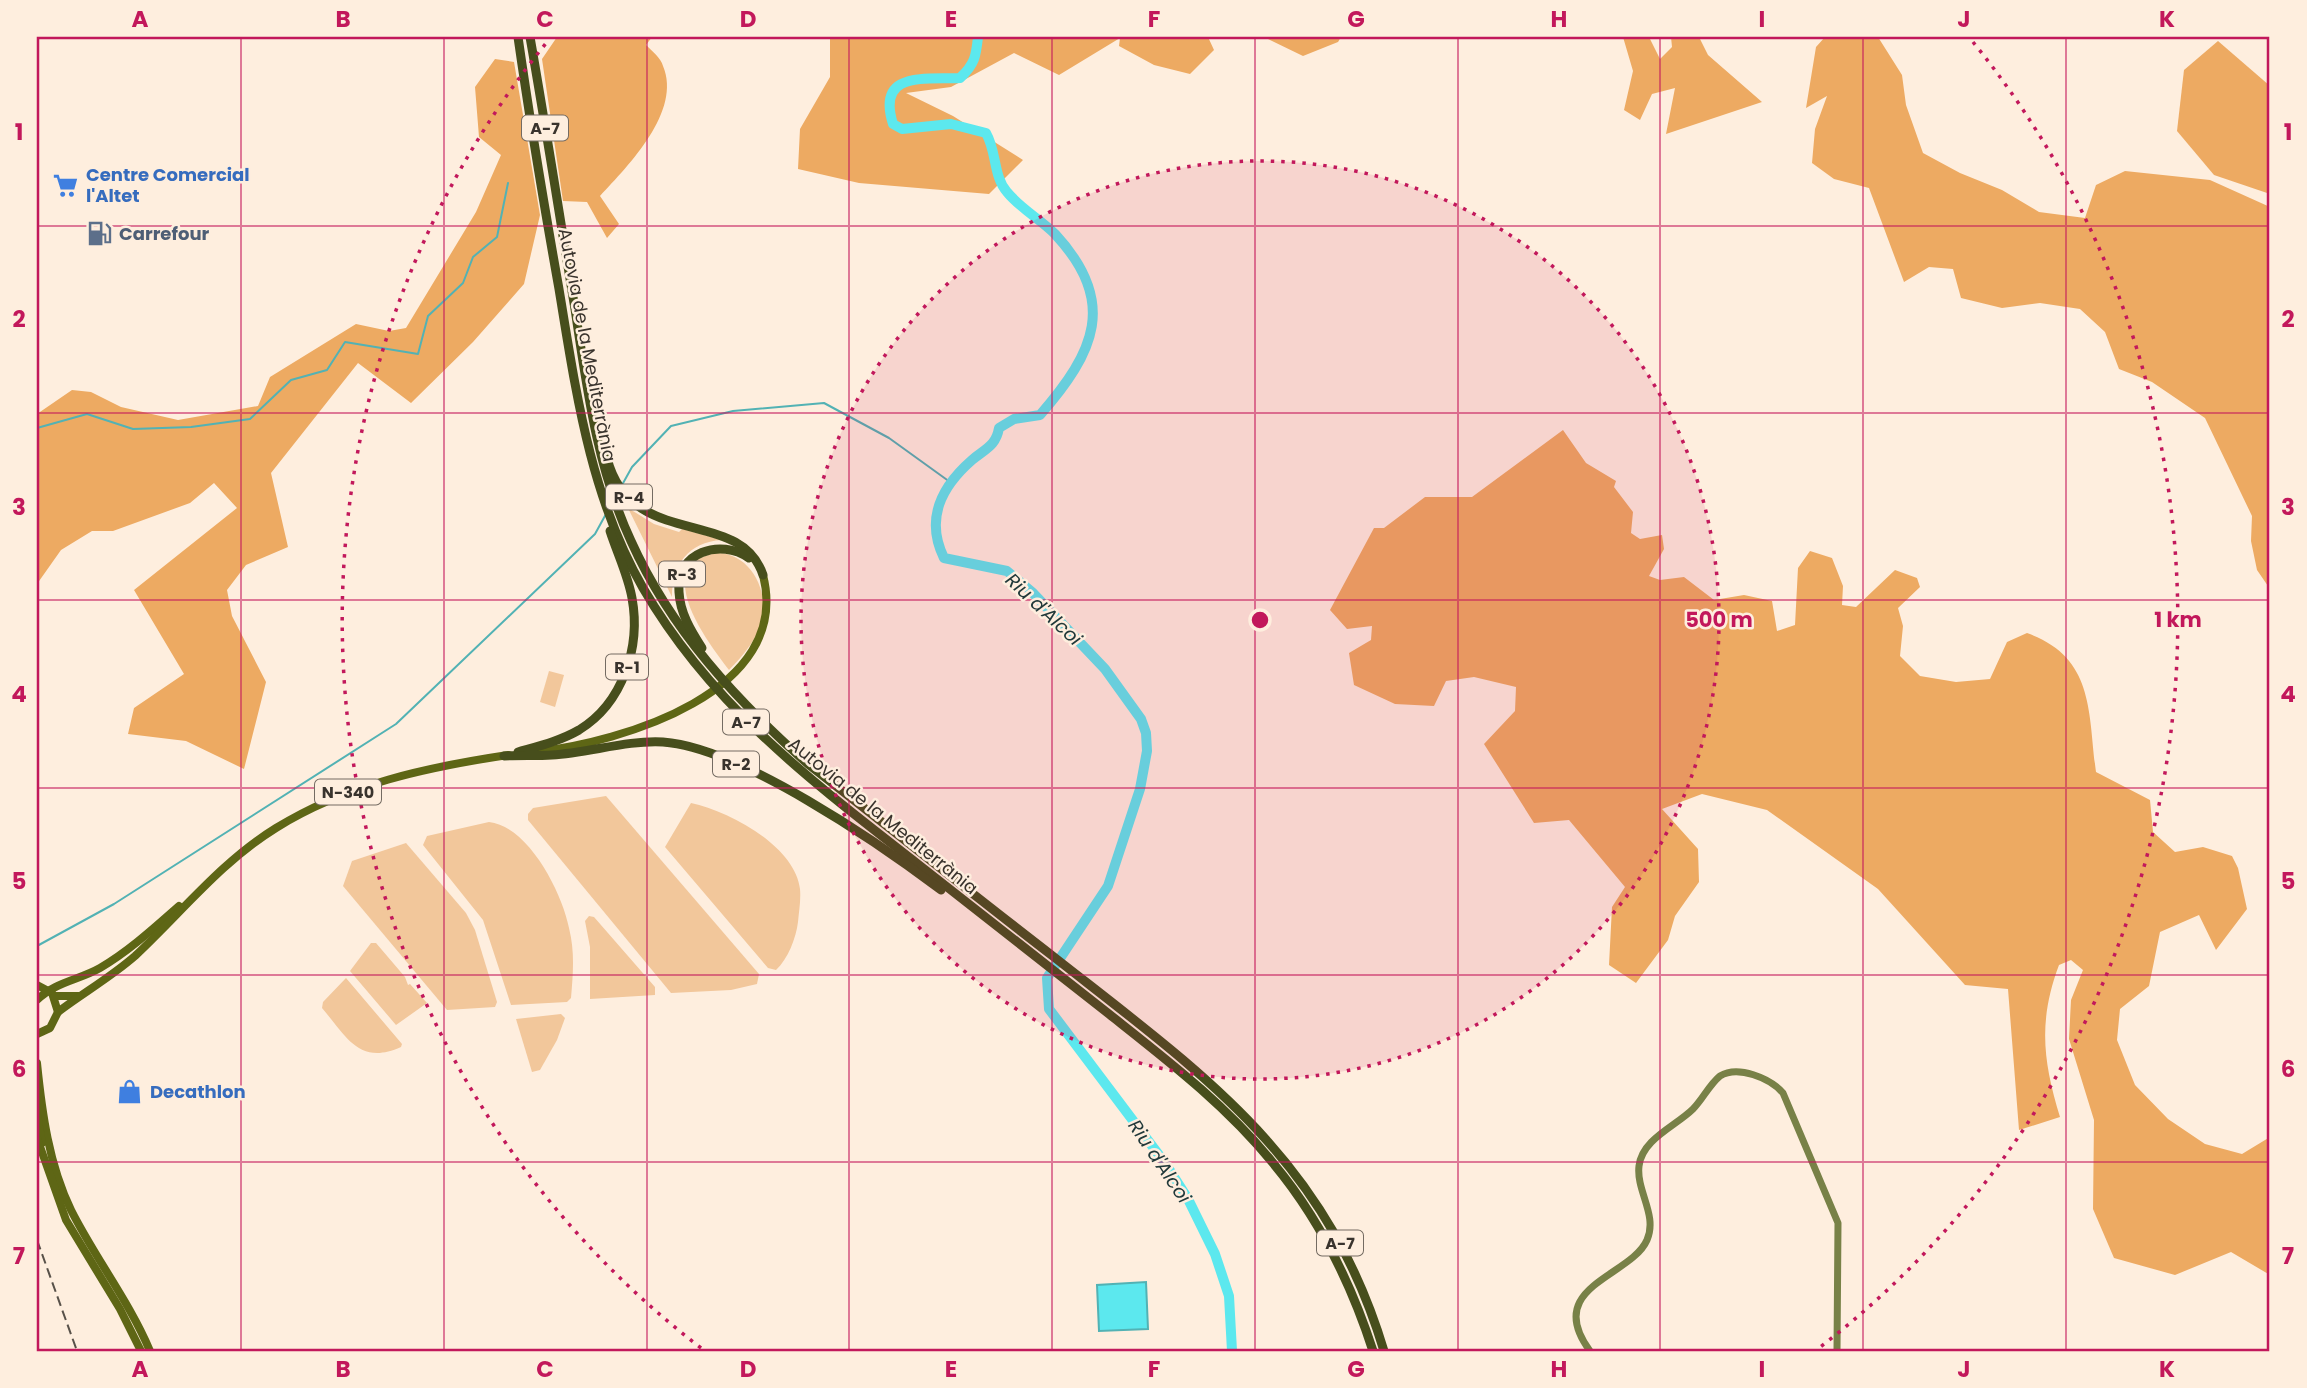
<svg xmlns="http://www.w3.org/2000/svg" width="2307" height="1388" font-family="Poppins,sans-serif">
<rect width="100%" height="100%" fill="#feeede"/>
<g fill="#f2c79b">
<path d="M628,508L654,524L679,532L682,529L722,540C688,542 672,565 672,597Z"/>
<path d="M717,553C748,553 767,586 763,615C760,636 743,656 729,670C709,644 648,565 717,553Z"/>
<polygon points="549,671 564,675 555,707 540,702"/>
<polygon points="606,796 759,974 757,984 731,990 671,993 528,820 528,814 533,808"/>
<path d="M691,803C729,811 795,846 800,889C801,900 799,911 798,922C796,938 788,959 776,970L768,968L665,847Z"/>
<path d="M489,822C528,826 562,892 569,928C575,952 573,974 571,998L567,1002L511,1005L483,920L423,845L427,836Z"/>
<polygon points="406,843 466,913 475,930 497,1002 495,1007 447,1010 343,886 352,861"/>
<polygon points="589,916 594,917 655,987 655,995 590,999 590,947 585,921"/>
<polygon points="371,943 376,943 405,977 408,985 410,984 427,1003 396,1025 350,971"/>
<path d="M346,978L402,1044L401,1047C359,1066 346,1036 322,1008L323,1002Z"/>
<polygon points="561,1014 565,1018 557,1040 540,1070 532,1072 516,1019"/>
</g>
<g fill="#edaa62">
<path d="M557,37H652L646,45C652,51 661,58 663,66C682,111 629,165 600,196L619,224L607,238L587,202L563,201L542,59Z"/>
<polygon points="830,37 1208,37 1214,50 1190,74 1154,65 1119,46 1120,38 1059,75 1014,53 951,87 906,93 953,116 1023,160 989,194 859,183 798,169 800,129 830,77"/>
<polygon points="1264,37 1341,37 1338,42 1303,56"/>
<polygon points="1623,37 1649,37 1660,59 1672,47 1671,37 1699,37 1708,55 1762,102 1666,134 1675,88 1652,94 1640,120 1624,110 1633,71"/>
<polygon points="1825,37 1878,37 1902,75 1906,105 1923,153 1960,173 2002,190 2039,212 2085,218 2096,185 2125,171 2210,180 2270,207 2270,589 2257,570 2251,541 2252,516 2205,418 2152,382 2119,369 2105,332 2080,309 2040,303 2002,308 1961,298 1953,269 1929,267 1904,282 1869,188 1834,179 1812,163 1815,129 1827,96 1806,108 1816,47"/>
<polygon points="2218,41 2270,86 2270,194 2214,175 2177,131 2184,70"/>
<polygon points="495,59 514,62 540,215 524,284 473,342 411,403 358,363 271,473 288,547 246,565 227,590 232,616 266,682 244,769 186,741 128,734 134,708 184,674 134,590 237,508 214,483 190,503 113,531 92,531 61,550 37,584 37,414 72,390 91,392 121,407 178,420 258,406 270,377 356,324 389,331 406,328 476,212 501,155 479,137 475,87"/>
<path d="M1563,430L1586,463L1616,481L1614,487L1633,512L1631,533L1640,539L1662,535L1664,549L1649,576L1660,580L1684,577L1714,600L1744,595L1772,601L1777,631L1795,625L1798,568L1810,551L1832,558L1843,586L1842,605L1856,607L1895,570L1917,578L1920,587L1898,608L1903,626L1900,656L1920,676L1956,682L1990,679L2007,642L2027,633C2095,657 2088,713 2096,772L2150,800L2153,832L2175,852L2203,847L2232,856L2238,868L2247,909L2216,950L2199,915L2160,932L2149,986L2120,1009L2117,1040L2135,1085L2168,1119L2205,1144L2242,1154L2270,1137V1275L2231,1252L2175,1275L2114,1258L2093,1209L2094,1120L2069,1039L2071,1000L2083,970L2071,960L2059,965C2038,1021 2043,1061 2060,1117L2019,1130L2008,989L1965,985L1878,889L1767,810L1702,794L1662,809L1698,849L1699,882L1675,916L1668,940L1636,983L1609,965L1612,907L1625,887L1569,820L1534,823L1484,744L1515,711L1516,687L1474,677L1446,681L1434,706L1395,704L1354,685L1349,653L1371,640L1372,626L1347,629L1330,610L1374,528H1384L1425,497H1472Z"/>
</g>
<polygon fill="#5ce8ee" stroke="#52b2b4" stroke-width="2" points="1146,1282 1148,1329 1099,1331 1097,1285"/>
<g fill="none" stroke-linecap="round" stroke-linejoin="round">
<g stroke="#52b2b4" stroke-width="2">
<polyline points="37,428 87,414 133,429 191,427 250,419 291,380 327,370 345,342 418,354 428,316 463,283 473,257 497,237 508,183"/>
<polyline points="622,485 632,467 671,426 733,411 824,403 889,438 950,482"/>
<polyline points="37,946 114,904 396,724 595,534 606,514"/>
</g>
<path stroke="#5ce8ee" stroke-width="10" d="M978,37C976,56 975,64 960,78C926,80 876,70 893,124L902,129L951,124L986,133C997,152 993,176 1007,192C1021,209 1040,219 1055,234C1118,302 1095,352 1040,415L1014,419L999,428C996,446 985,449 972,460C941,487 925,519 944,558L1007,571L1032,592L1105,669L1141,719L1146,733L1147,751L1140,789L1108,886L1047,978L1049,1009L1165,1163L1188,1199L1215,1254L1229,1296L1232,1351"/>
<path stroke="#788147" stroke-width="7" d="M1590,1351C1542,1286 1631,1277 1647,1240C1658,1215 1636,1191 1639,1166C1642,1139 1676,1126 1693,1109C1703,1099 1709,1085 1720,1076C1738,1065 1770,1078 1783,1093L1838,1223L1837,1351"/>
<g stroke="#5e6615" stroke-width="8">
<path d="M535,752C622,742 793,692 763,575"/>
<polyline points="37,985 52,993 58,1012 50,1028 37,1034"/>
<polyline points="54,996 79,996"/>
<path d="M37,1000C55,982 79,980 100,968C129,951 154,928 179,906"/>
<path d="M58,1012C83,993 111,977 135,956C182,912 221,862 276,828C347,784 428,767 508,755"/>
<path d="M37,1063C42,1113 49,1165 71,1210C95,1258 129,1301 150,1351"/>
<polyline points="37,1115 42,1143"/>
<polyline points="37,1138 66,1220 120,1309 141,1351"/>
</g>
<g stroke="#474e1c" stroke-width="9">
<path d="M518,37C530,121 544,205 559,289C576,392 590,496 643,588C711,705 810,780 914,861C979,912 1044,963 1109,1014C1167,1060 1226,1105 1273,1163C1319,1218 1351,1283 1373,1351"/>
<path d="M530,37C546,128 560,219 575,309C587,388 597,468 631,541C671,630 736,700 808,764C890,828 971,893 1054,957C1204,1075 1326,1158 1384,1351"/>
<path d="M607,458C631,552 740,505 763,575"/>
<path d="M702,648C691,631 680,613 679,592C675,552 721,538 749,558"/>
<path d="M518,752C539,746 560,741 579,730C623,703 641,647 632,598C628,575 617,553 610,531"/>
<path d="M504,756C520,755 536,756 552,755C589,753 626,740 663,742C739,747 879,843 941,890"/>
</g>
<polyline stroke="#585149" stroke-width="2" stroke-dasharray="10 5" stroke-linecap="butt" points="37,1240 77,1351"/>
</g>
<path fill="none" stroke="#c2185b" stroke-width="2" stroke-opacity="0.55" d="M241,37V1351M444,37V1351M647,37V1351M849,37V1351M1052,37V1351M1255,37V1351M1458,37V1351M1660,37V1351M1863,37V1351M2066,37V1351M37,226H2270M37,413H2270M37,600H2270M37,788H2270M37,975H2270M37,1162H2270"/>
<circle cx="1260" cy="620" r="459" fill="#c2185b" fill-opacity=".12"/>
<g fill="none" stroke="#c2185b" stroke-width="3.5" stroke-dasharray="3.5 7">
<circle cx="1260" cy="620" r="459"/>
<path d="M701 1348A918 918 0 0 1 547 42M1973 42A918 918 0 0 1 1819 1348"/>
</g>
<defs>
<symbol id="supermarket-bare" viewBox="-9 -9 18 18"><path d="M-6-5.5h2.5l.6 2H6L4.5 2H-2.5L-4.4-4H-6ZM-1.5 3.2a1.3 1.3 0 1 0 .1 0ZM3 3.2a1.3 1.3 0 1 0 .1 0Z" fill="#3f7fe0" stroke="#feeede" stroke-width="2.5" paint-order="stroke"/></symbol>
<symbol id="fuel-bare" viewBox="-9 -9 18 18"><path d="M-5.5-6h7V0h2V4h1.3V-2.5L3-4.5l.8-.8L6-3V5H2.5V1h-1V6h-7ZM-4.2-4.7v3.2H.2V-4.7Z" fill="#5c6f8a" stroke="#feeede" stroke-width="2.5" paint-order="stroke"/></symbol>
<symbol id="shop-bare" viewBox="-9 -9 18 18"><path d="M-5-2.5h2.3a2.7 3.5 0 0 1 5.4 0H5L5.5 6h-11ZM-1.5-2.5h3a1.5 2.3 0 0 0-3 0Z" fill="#3f7fe0" stroke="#feeede" stroke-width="2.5" paint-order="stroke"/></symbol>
</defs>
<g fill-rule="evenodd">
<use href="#supermarket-bare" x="48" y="168" width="35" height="35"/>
<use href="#fuel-bare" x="82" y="216" width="35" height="35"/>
<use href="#shop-bare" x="112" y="1074" width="35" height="35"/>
</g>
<g text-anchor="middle" stroke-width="5" stroke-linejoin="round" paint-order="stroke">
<g fill="#feeede" stroke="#746b62" stroke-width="2">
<rect x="522" y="115.5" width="46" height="25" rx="5"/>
<rect x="606" y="484.5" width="46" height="25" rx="5"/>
<rect x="659" y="561.5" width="46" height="25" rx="5"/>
<rect x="606" y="654.5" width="42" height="25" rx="5"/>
<rect x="723" y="709.5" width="46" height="25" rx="5"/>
<rect x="713" y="751.5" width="46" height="25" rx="5"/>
<rect x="315" y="779.5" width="66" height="25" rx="5"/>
<rect x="1317" y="1230.5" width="46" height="25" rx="5"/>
</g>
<g font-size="16" font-weight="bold" fill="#39332d">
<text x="545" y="134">A-7</text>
<text x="629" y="503">R-4</text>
<text x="682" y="580">R-3</text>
<text x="627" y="673">R-1</text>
<text x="746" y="728">A-7</text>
<text x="736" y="770">R-2</text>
<text x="348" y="798">N-340</text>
<text x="1340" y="1249">A-7</text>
</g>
<g font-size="18" font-weight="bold" fill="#366cbe" stroke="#feeede" text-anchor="start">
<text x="86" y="181">Centre Comercial<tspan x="86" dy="21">l'Altet</tspan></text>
<text x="150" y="1098">Decathlon</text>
</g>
<g font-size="18" font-weight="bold" fill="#4e5e75" stroke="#feeede" text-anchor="start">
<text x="119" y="240">Carrefour</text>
</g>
<g font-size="18" fill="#39332d" stroke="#feeede">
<text transform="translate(587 345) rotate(79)" y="6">Autovia de la Mediterrània</text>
<text transform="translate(883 816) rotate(39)" y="6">Autovia de la Mediterrània</text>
</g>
<g font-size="19" font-style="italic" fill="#21393a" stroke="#feeede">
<text transform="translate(1044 609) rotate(43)" y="7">Riu d'Alcoi</text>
<text transform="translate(1160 1161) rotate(56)" y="7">Riu d'Alcoi</text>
</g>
</g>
<circle cx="1260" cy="620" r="10" fill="#c2185b" stroke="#feeede" stroke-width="3.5"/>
<g font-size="21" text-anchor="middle" font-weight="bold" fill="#c2185b" stroke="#feeede" stroke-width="5" stroke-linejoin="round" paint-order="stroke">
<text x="1719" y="627">500 m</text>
<text x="2178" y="627">1 km</text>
</g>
<rect width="2307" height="1388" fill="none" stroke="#feeede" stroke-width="77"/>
<rect x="38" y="38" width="2230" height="1312" fill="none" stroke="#c2185b" stroke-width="2.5"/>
<g font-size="23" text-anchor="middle" font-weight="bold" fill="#c2185b">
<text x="140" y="27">A</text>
<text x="343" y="27">B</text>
<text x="545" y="27">C</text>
<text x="748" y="27">D</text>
<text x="951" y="27">E</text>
<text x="1154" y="27">F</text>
<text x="1356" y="27">G</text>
<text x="1559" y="27">H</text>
<text x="1762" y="27">I</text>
<text x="1964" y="27">J</text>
<text x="2167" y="27">K</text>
<text x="19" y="140">1</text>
<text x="2288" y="140">1</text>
<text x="19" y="327">2</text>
<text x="2288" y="327">2</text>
<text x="19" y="515">3</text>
<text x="2288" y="515">3</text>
<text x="19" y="702">4</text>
<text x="2288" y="702">4</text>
<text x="19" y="889">5</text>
<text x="2288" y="889">5</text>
<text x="19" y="1077">6</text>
<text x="2288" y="1077">6</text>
<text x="19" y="1264">7</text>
<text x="2288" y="1264">7</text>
<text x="140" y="1377">A</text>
<text x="343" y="1377">B</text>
<text x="545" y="1377">C</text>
<text x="748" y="1377">D</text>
<text x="951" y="1377">E</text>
<text x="1154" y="1377">F</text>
<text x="1356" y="1377">G</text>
<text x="1559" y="1377">H</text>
<text x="1762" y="1377">I</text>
<text x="1964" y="1377">J</text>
<text x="2167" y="1377">K</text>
</g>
</svg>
